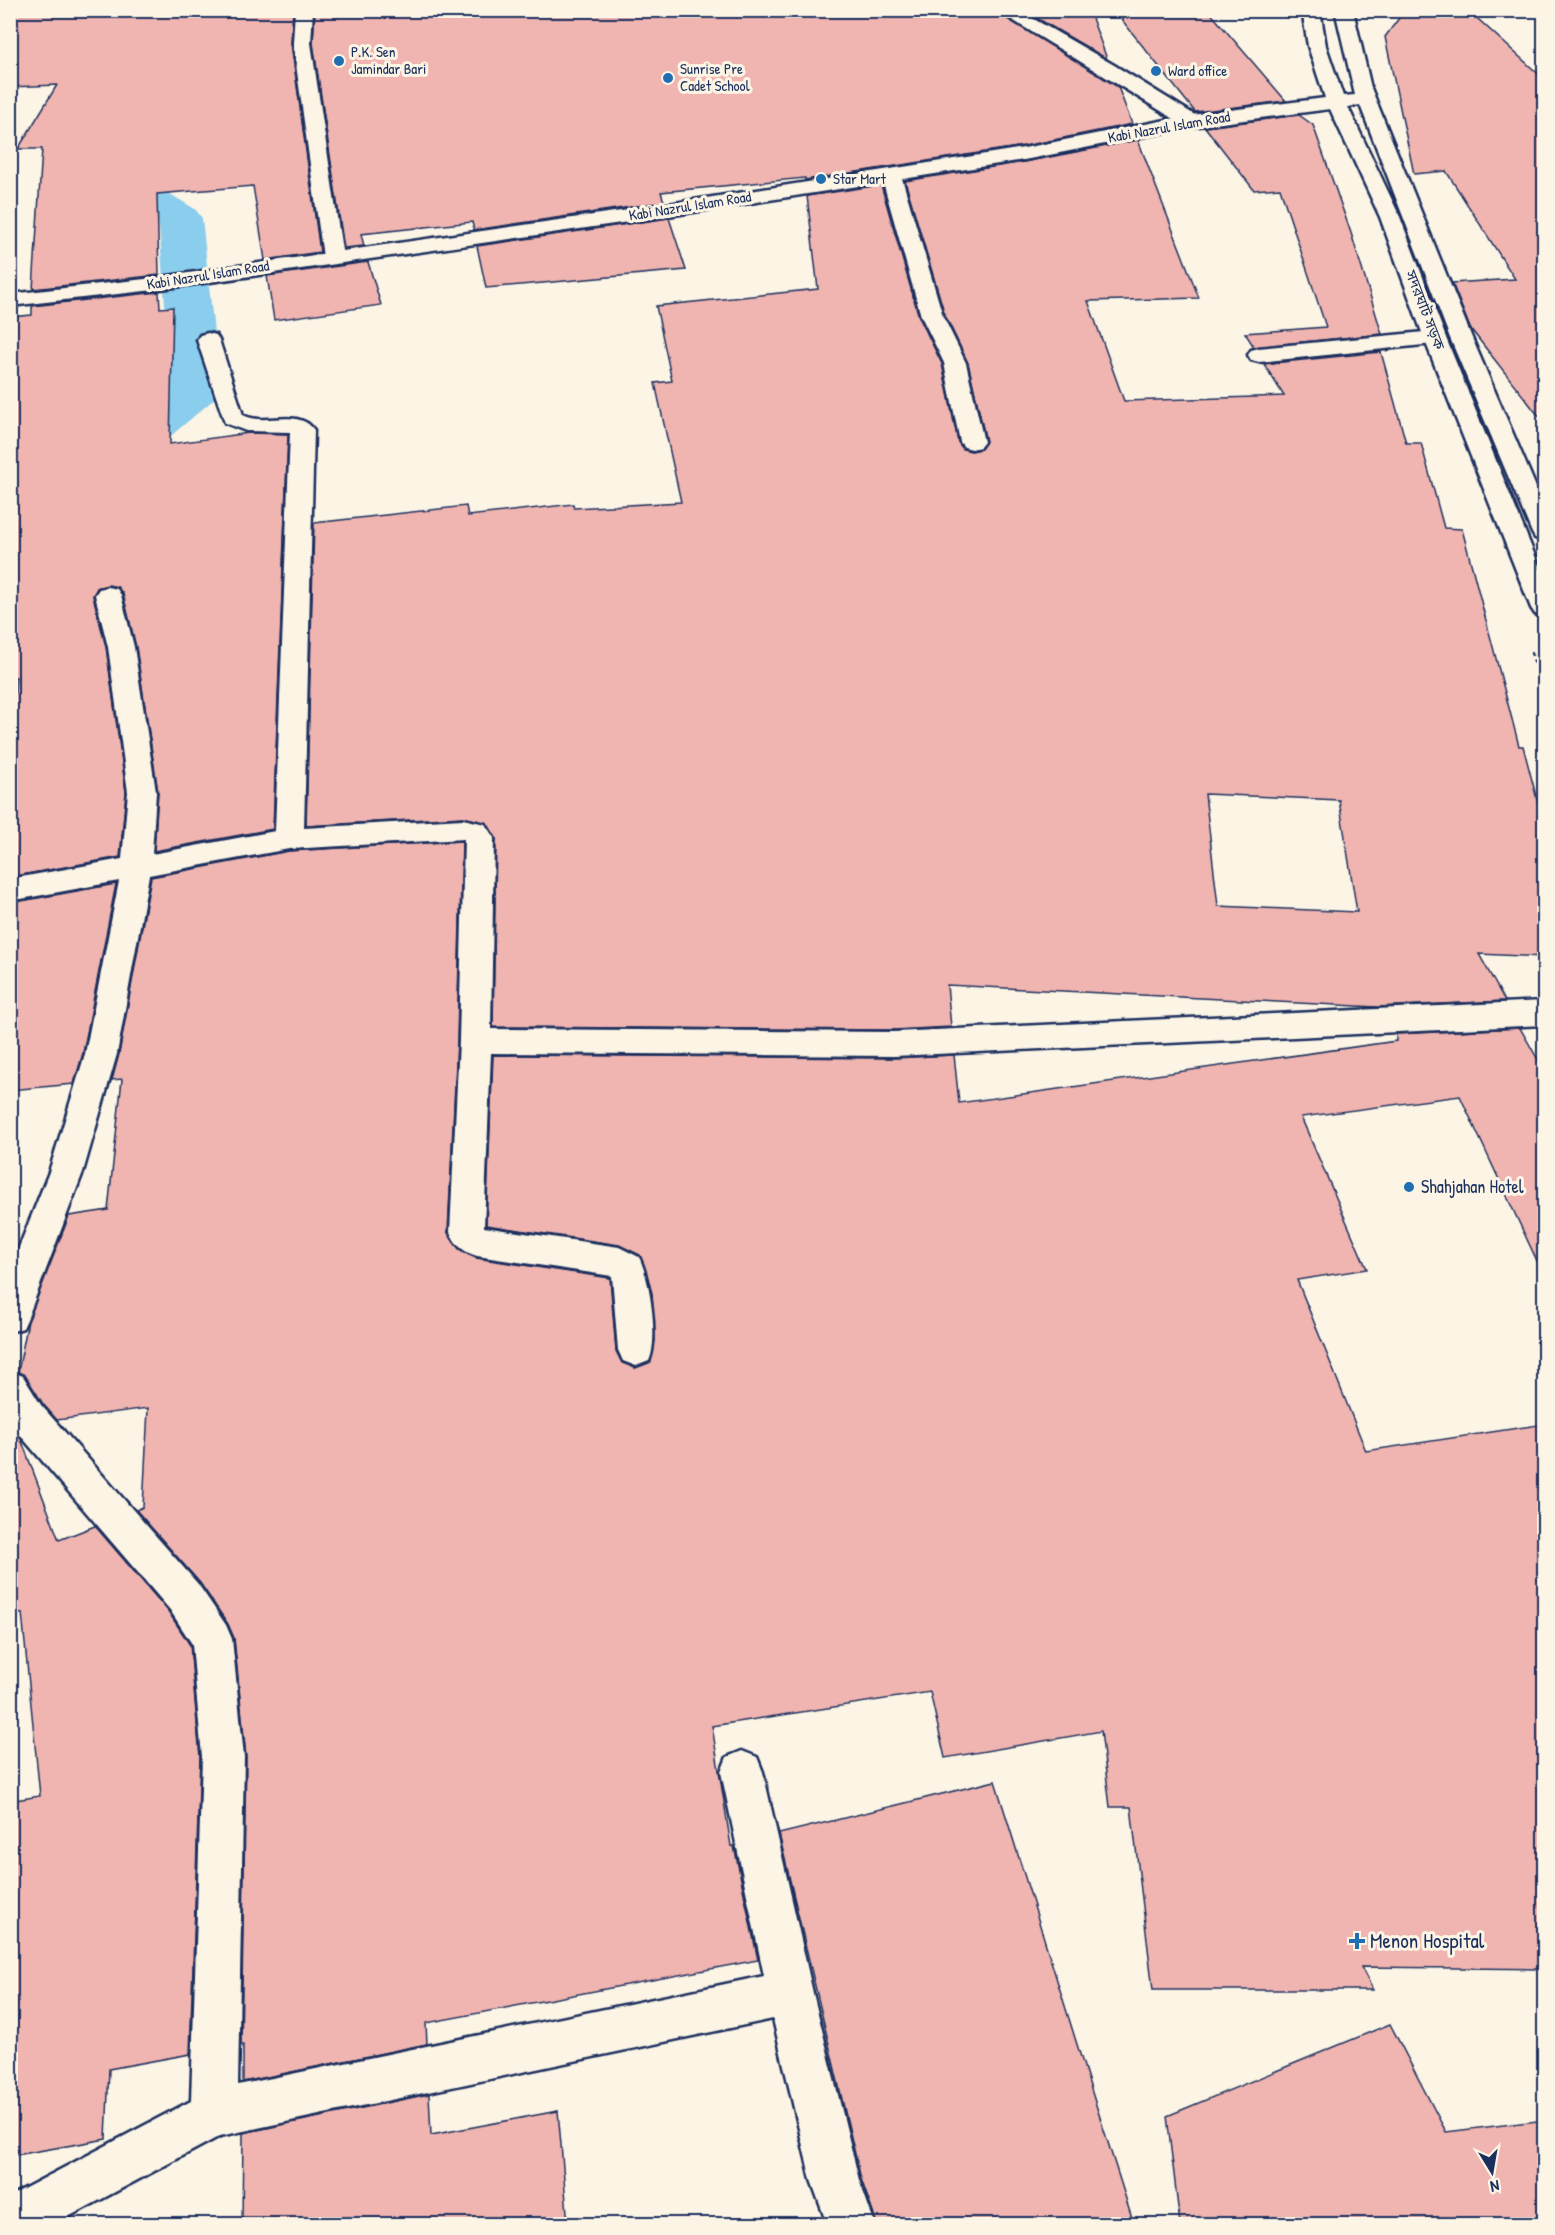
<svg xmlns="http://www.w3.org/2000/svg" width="1555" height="2235" font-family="'Patrick Hand','Noto Sans Bengali',sans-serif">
<rect width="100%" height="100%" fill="#fcf5e5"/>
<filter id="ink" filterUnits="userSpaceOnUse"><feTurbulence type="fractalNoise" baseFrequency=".0167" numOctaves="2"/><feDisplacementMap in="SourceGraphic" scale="12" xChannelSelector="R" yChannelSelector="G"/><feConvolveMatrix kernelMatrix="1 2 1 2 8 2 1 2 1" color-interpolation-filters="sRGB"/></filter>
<g filter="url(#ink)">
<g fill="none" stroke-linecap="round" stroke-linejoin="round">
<polygon fill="#8bcded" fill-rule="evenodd" points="134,109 148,112 154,121 142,147 170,194 195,209 202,218 220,390 213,400 126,474 108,478 90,474 83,463 90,452 171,386 159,224 139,211 100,147 120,112"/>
</g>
<g fill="#f0b5b0" stroke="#1b2f5e" stroke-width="1.5" fill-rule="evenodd">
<polygon points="10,10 293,10 291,43 320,252 265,260 253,186 157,194 159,275 33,289 42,149 18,149 57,85 10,87"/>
<polygon points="315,10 526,10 527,17 591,10 994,10 1118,87 1132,124 1024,146 805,180 805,178 661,192 664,202 474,230 472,222 361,234 364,246 344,248 313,43"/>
<polygon points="1023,10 1089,10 1107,59"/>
<polygon points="1114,10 1208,10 1286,101 1195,112"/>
<polygon points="1405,10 1468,10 1545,80 1545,424 1470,328 1452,283 1515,279 1446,171 1414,174 1385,37"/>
<polygon points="1299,115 1313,125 1351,233 1382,334 1254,347 1245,333 1326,327 1280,188 1254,190 1205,127"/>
<path d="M1138,140L1199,298L1088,301L1124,401L1284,396L1264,364L1381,352L1406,443H1421L1444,528L1462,529L1519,746H1523L1545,830V957L1479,954L1505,1001L1377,1007L947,985L951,1027L894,1030L493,1027L496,838L487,823L463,817L306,826L314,523L466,506L468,516L573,504L574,508L681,502L655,383L672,381L656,306L818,289L807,196L881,185L919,317L942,364L958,442L963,449L971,451L981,449L986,441L968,363L945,315L905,181L1024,162ZM1205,794L1339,800L1357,912L1218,906Z"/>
<polygon points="669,218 686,270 486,288 477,246"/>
<polygon points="368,262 381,305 274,320 267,276"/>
<polygon points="159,292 160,308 173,307 170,444 249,433 288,434 273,829 154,851 158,792 136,647 123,594 117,587 108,585 97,588 93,596 106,647 126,792 120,857 10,877 10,769 16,677 10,678 10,317 32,315 32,306"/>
<polygon points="462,841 457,1041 448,1233 459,1249 476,1258 610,1278 616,1351 622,1363 635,1368 651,1362 655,1339 652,1293 640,1255 619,1245 486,1225 493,1055 894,1058 954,1055 959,1103 1396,1041 1396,1034 1520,1028 1545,1072 1545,1278 1460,1096 1301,1117 1367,1269 1297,1280 1366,1451 1545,1424 1545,1969 1361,1967 1373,1990 1153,1990 1131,1807 1110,1807 1101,1731 945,1758 930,1692 712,1726 731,1846 734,1846 758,1960 426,2023 427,2044 243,2082 243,2045 241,2045 246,1757 234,1638 228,1624 200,1583 136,1510 143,1507 148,1408 57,1420 43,1404 25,1375 18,1372 28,1321 69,1216 108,1210 122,1079 112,1080 119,1054 151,877 289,851"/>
<polygon points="116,884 83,1053 74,1084 10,1090 10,903"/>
<polygon points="10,1426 21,1439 59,1540 95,1526 168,1611 190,1645 200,1757 190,2054 109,2069 106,2139 10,2156 10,2074 16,2005 10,2006 10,1867 16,1800 40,1796 22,1613 10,1618"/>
<polygon points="995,1781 1089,2083 1134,2224 877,2224 861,2179 779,1834"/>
<polygon points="1390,2024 1446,2132 1545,2120 1545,2224 1180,2224 1167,2116"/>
<polygon points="429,2094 431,2135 558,2111 568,2224 242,2224 243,2133"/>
</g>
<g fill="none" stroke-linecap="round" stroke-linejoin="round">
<defs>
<g id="street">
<polygon points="295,10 313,10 311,43 343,257 340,261 333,263 326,261 323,257 293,43"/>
<polygon points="996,10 1018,10 1114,65 1198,117 1200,121 1198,125 1184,125"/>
<polygon points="891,169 898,171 901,175 943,316 966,363 984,442 980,447 972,449 964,447 960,442 944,363 921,316 881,175 884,171"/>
<polygon points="1435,331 1443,333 1446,338 1443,343 1259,362 1251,360 1248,355 1251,350 1259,348"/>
<path d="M208,333L216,335L219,340L243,415C265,427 298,407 314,430L304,828L463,819L485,824L494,838L491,1029L894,1032L1544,1001V1025L894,1056L491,1053L484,1227L619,1247L639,1257C650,1279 659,1339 649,1361L636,1366L623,1361L618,1350L612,1276L477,1256C463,1252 456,1245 450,1232L459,1041L464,839L289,849L149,875L117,1054L83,1172L28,1317L23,1328L10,1332V1270L49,1172L85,1054L119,881L10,901V879L122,859L128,792L108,647L95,595L99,589L108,587L117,589L121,595L134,647L156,792L152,854L275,831L290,432L246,431L225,423L197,340L200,335Z"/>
<polygon points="10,1371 23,1376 41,1405 198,1584 226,1625 232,1639 244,1757 238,2085 764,1976 721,1772 727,1757 742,1751 757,1757 763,1772 813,1993 859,2180 875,2224 827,2224 811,2180 773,2019 220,2136 55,2224 10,2224 10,2196 191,2101 202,1757 192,1644 170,1610 15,1429 10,1421"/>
</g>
<polygon id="secondary" points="1302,10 1320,10 1326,46 1343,96 1355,95 1335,10 1353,10 1371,88 1472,338 1544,506 1544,540 1535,538 1532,533 1450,338 1360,105 1348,107 1400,217 1446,338 1544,578 1544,616 1535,614 1531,608 1424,338 1380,217 1330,109 1191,127 1024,160 649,219 154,290 10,306 10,294 154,278 649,207 1024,148 1191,115 1325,98 1308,46"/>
</defs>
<use href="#street" stroke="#1b2f5e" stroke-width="5"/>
<use href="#secondary" stroke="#1b2f5e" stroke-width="5"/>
<polyline stroke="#1b2f5e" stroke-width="3" stroke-dasharray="4 4" stroke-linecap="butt" points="1531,652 1544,691"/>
<use href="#street" fill="#fcf5e5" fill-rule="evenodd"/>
<use href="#secondary" fill="#fcf5e5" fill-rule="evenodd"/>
</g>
</g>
<g fill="#1f6fb2" stroke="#fcf5e5" stroke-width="2">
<circle cx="339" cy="61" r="6"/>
<circle cx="1156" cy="71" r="6"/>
<circle cx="668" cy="78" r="6"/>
<circle cx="821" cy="179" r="6"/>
<circle cx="1409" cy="1187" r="6"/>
<path d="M1354 1932h6v6h6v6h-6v6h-6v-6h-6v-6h6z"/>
</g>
<g text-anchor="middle" stroke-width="6" stroke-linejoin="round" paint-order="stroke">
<g font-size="15" fill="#1b2f5e" stroke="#fcf5e5" text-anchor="start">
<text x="351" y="57">P.K. Sen<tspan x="351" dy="17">Jamindar Bari</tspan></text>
<text x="680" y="74">Sunrise Pre<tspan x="680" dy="17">Cadet School</tspan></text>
<text x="1168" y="76">Ward office</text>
<text x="833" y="184">Star Mart</text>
</g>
<g font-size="15" fill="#1b2f5e" stroke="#fcf5e5">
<text transform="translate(1169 127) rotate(-10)" y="5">Kabi Nazrul Islam Road</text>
<text transform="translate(690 206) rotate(-9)" y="5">Kabi Nazrul Islam Road</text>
<text transform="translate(208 275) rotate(-9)" y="5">Kabi Nazrul Islam Road</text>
<text transform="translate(1425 310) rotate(69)" y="5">সদরঘাট সড়ক</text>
</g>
<g font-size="18" fill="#1b2f5e" stroke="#fcf5e5" text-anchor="start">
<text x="1421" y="1193">Shahjahan Hotel</text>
</g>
<g font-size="21" fill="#1b2f5e" stroke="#fcf5e5" text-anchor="start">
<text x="1370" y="1948">Menon Hospital</text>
</g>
</g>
<rect width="1555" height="2235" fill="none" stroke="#fcf5e5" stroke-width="36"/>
<rect x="18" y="18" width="1519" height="2199" fill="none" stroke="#1b2f5e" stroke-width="2" filter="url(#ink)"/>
<g transform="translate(1492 2172) rotate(169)" stroke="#fcf5e5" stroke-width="4.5" paint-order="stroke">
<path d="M0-4.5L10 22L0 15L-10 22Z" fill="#1b2f5e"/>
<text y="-9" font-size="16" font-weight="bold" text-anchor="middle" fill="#1b2f5e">N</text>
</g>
</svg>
